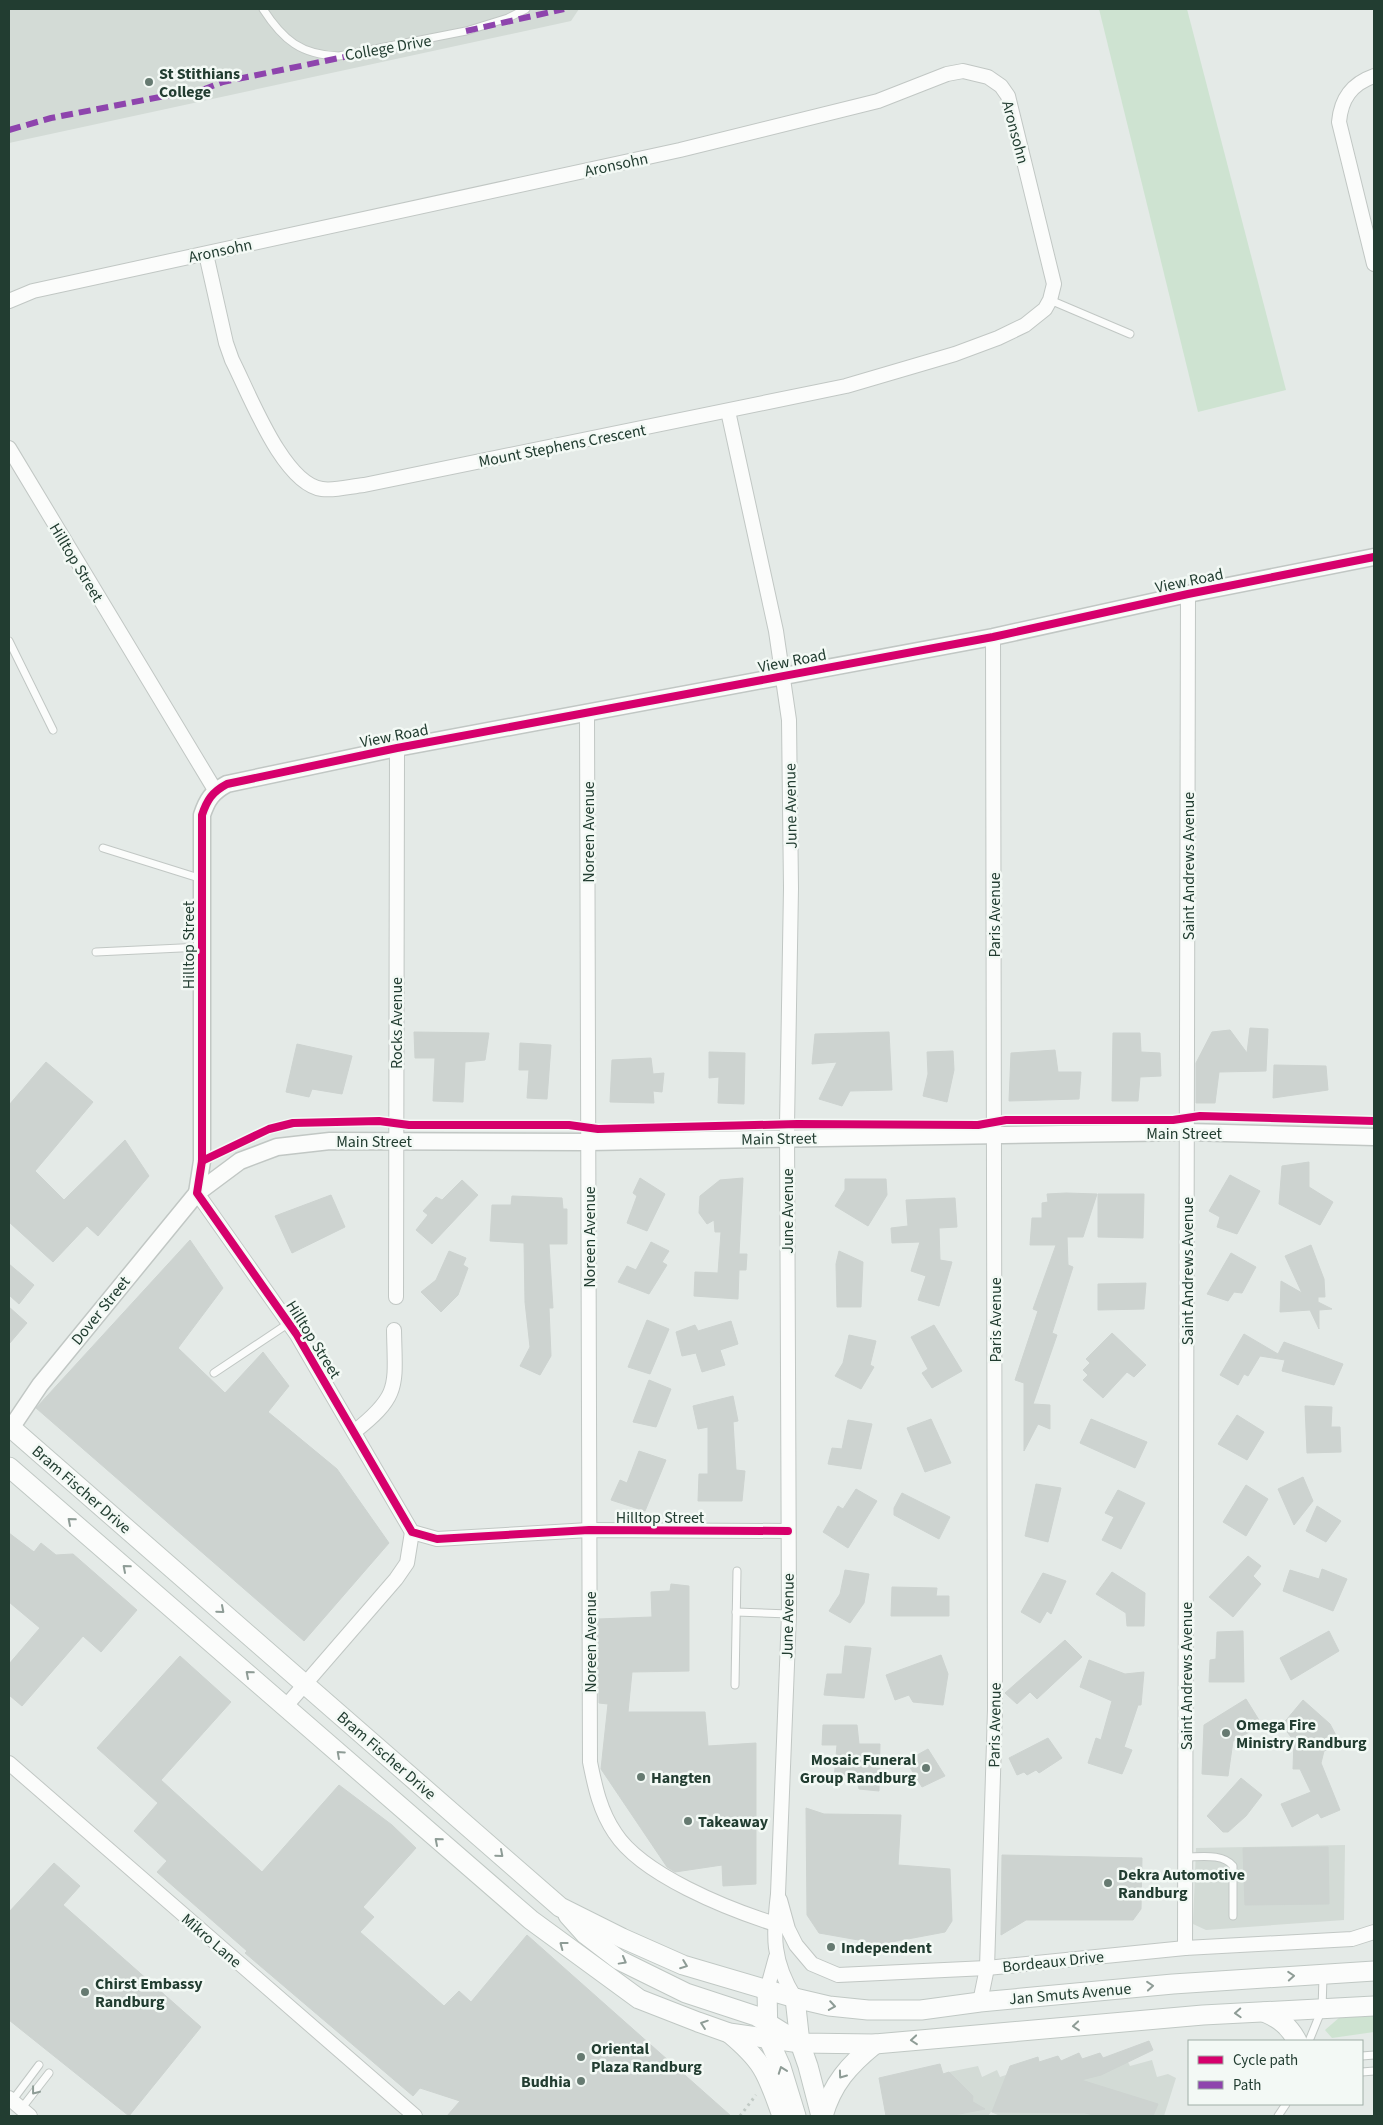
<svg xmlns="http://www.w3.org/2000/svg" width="1383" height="2125" font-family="'Source Sans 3',sans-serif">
<rect width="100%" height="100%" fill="#e4eae7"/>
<g fill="#d3dbd6">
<polygon points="9,9 579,9 571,21 9,143"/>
<polygon points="1345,1845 1344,1920 1206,1930 1193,1924 1196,1848"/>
<polygon points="1152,2060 1157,2077 1168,2074 1176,2078 1164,2116 1000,2116 991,2112 988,2116 949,2116 974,2111 973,2096 949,2072 978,2066 982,2077 997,2070 1000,2077 1020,2070 1128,2062 1130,2066"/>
</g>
<g fill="#cee3d1">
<polygon points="1099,9 1187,9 1286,390 1198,412"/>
<polygon points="1374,2013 1374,2032 1332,2038 1325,2030 1340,2017"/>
</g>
<g fill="#cdd3d0" stroke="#cdd3d0">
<polygon points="1250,1028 1268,1029 1266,1071 1219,1072 1215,1103 1196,1103 1196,1063 1212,1032 1230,1030 1247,1053"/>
<polygon points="414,1032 489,1033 485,1060 465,1062 463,1102 433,1101 435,1058 415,1058"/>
<polygon points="889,1032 892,1090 850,1091 842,1106 819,1099 837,1062 812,1064 815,1034"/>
<polygon points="1113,1033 1140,1033 1141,1052 1160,1053 1161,1076 1140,1077 1138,1101 1112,1101"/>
<polygon points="520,1043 551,1045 547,1099 527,1098 529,1070 519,1070"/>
<polygon points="297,1044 352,1056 342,1094 312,1089 309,1097 286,1092"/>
<polygon points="1055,1050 1058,1072 1081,1072 1079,1099 1009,1101 1011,1053"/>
<polygon points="953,1051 954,1070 947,1102 923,1096 928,1074 927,1052"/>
<polygon points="709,1052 745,1053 744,1104 718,1103 719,1077 709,1078"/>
<polygon points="651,1058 653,1074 664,1073 662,1092 653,1091 654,1103 610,1102 612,1060"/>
<polygon points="46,1062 93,1102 35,1171 64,1200 125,1140 149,1176 98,1236 87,1226 53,1262 9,1222 9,1105"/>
<polygon points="1274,1065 1326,1066 1328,1090 1273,1098"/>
<polygon points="1309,1162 1309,1187 1333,1202 1320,1225 1279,1204 1282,1166"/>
<polygon points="1230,1175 1260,1191 1237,1234 1217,1227 1220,1217 1209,1211"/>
<polygon points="640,1178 665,1194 647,1231 627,1223 637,1196 633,1193"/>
<polygon points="743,1178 739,1254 747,1254 746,1270 739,1270 738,1299 694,1296 695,1272 718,1273 721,1232 715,1232 714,1220 707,1224 699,1213 700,1196 720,1180"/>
<polygon points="845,1179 886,1179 887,1195 868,1226 835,1206 845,1190"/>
<polygon points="462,1180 478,1195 432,1244 416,1230 428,1215 423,1211 436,1197 442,1200"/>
<polygon points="1066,1193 1097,1194 1083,1237 1067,1237 1068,1265 1073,1267 1052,1333 1057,1335 1033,1404 1050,1405 1050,1429 1038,1424 1024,1451 1024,1383 1015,1380 1038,1311 1033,1309 1056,1245 1030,1245 1032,1218 1042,1218 1042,1203 1048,1202 1047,1194"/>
<polygon points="1098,1194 1144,1194 1143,1238 1098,1237"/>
<polygon points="331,1195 345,1227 292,1253 275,1216"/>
<polygon points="512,1196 562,1198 563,1209 567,1209 567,1244 549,1244 553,1308 549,1308 551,1356 540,1375 520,1366 530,1347 525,1302 524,1243 490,1241 492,1205 511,1205"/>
<polygon points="955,1198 957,1227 939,1228 940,1260 952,1262 939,1306 918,1300 926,1276 911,1271 920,1242 892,1243 891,1228 908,1226 906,1200"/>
<polygon points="190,1240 223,1288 178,1348 225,1393 263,1352 289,1386 268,1412 337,1469 389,1543 304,1641 36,1408"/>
<polygon points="651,1242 669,1251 662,1262 667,1265 649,1294 618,1282 627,1266 636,1270"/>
<polygon points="1311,1245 1324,1279 1325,1297 1318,1297 1318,1302 1332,1309 1319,1310 1319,1329 1310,1310 1280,1312 1281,1281 1302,1293 1285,1256"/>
<polygon points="449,1251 466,1258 463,1265 468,1268 458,1295 441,1312 421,1292 436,1280"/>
<polygon points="839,1251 863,1262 861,1307 837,1307 836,1264"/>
<polygon points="1231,1253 1256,1267 1242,1293 1234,1292 1228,1301 1207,1294"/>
<polygon points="9,1264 34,1285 19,1304 9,1295"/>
<polygon points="1146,1283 1144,1309 1098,1310 1098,1284"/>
<polygon points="9,1307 27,1323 9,1344"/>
<polygon points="647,1320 669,1329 650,1374 628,1367"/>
<polygon points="731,1321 738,1344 720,1350 725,1365 702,1372 696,1353 682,1356 676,1332 695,1325 698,1331"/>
<polygon points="934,1325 962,1371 932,1388 922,1373 928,1369 911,1337"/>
<polygon points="1112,1333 1146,1365 1134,1377 1127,1372 1103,1398 1083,1380 1088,1375 1083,1370 1090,1363 1086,1359"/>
<polygon points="1244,1334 1278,1354 1284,1342 1343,1364 1334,1385 1282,1371 1285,1360 1260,1356 1248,1376 1244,1374 1238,1385 1220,1375"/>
<polygon points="849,1335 876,1341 870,1365 874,1367 861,1389 835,1376 843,1363"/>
<polygon points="649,1380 671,1389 656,1427 633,1422"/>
<polygon points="733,1396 738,1421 733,1422 736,1470 745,1471 742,1501 698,1501 699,1474 708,1474 708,1427 698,1429 693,1406"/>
<polygon points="1305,1406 1332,1407 1331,1427 1340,1427 1341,1452 1307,1453"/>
<polygon points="1237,1415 1264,1432 1247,1460 1218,1444"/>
<polygon points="931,1419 951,1463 925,1472 907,1428"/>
<polygon points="1091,1419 1147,1442 1135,1468 1080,1443"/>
<polygon points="848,1420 872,1424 861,1469 828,1464 832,1448 842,1449"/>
<polygon points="639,1451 666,1460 645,1511 611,1500 620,1480 627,1483"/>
<polygon points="1303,1477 1313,1501 1294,1525 1278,1489"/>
<polygon points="1036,1484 1061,1488 1048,1542 1025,1536"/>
<polygon points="1246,1485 1268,1499 1246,1536 1223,1522"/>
<polygon points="856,1489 877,1501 848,1548 823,1532 838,1506 843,1509"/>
<polygon points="1118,1490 1145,1503 1121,1549 1102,1540 1114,1517 1105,1513"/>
<polygon points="902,1493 950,1517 939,1539 894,1515 894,1508"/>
<polygon points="1317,1506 1341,1521 1326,1542 1306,1531"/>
<polygon points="9,1533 34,1552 41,1543 56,1555 73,1554 137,1610 101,1652 83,1636 22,1706 9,1695 9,1664 40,1628 9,1602"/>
<polygon points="1248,1556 1261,1566 1253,1576 1261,1584 1233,1617 1209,1597"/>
<polygon points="1322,1569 1347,1579 1333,1611 1283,1591 1290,1570 1319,1579"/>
<polygon points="845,1570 869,1574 864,1603 850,1623 829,1611 840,1594"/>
<polygon points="1112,1572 1145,1593 1144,1626 1127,1626 1126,1613 1096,1594"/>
<polygon points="1043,1573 1066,1581 1051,1614 1047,1611 1040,1623 1021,1612"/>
<polygon points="671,1584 689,1586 689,1671 632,1672 628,1712 705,1712 708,1746 756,1743 756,1884 723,1886 722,1865 675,1872 667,1867 601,1769 608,1704 599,1703 598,1619 652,1617 651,1592 670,1591"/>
<polygon points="892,1587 937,1588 936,1596 949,1596 949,1616 891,1616"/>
<polygon points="1243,1631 1244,1682 1209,1682 1210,1660 1216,1659 1217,1632"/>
<polygon points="1329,1631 1339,1651 1291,1680 1280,1658"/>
<polygon points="1065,1640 1082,1657 1037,1699 1030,1692 1017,1704 1005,1693"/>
<polygon points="845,1646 871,1648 864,1698 824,1695 827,1674 842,1674"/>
<polygon points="941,1655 948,1674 943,1705 913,1702 909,1695 895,1700 886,1675"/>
<polygon points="180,1656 231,1702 161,1780 262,1872 339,1785 392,1825 416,1848 363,1907 374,1917 360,1932 444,2006 459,1991 471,2002 527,1935 731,2116 447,2116 460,2101 420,2088 413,2096 245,1953 247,1951 157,1872 167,1861 134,1831 158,1803 97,1748"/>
<polygon points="1089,1660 1125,1674 1144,1672 1141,1705 1138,1705 1124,1747 1132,1750 1122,1774 1088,1763 1096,1738 1101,1740 1112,1701 1080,1687"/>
<polygon points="1246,1699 1262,1725 1233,1741 1228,1776 1202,1774 1204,1725"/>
<polygon points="1303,1700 1330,1724 1340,1743 1324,1751 1321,1763 1340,1810 1321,1818 1318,1813 1292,1827 1281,1804 1311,1792 1300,1769 1293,1769 1294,1741 1282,1725"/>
<polygon points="823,1725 857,1725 859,1744 880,1744 879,1791 859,1789 857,1779 834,1779 837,1745 822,1745"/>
<polygon points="1048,1738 1062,1758 1039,1773 1036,1770 1027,1775 1024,1772 1017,1775 1009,1758"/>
<polygon points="928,1749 945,1776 922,1787 906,1761"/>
<polygon points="1241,1778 1262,1795 1246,1816 1228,1832 1223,1832 1207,1816"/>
<polygon points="806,1808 824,1814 901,1815 898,1865 950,1869 952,1921 945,1932 881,1944 819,1933 807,1915"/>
<polygon points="1328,1847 1329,1904 1245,1905 1243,1848"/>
<polygon points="1002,1855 1142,1858 1141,1909 1133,1920 1026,1920 1001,1935"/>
<polygon points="54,1863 80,1886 63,1905 201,2027 129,2116 9,2020 9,1912"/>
<polygon points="1149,2041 1153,2050 1101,2075 1081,2080 1158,2104 1153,2116 1098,2116 1085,2113 992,2112 1010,2066 1038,2057 1039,2062 1058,2056 1061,2061 1079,2053 1082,2059 1100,2053 1103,2058"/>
<polygon points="940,2064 943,2074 949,2072 973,2096 973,2102 985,2109 949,2116 886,2116 879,2078"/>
</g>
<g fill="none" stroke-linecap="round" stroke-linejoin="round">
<defs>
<g id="service">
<path d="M263,9C283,40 301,55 339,56L466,31L508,18L526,9"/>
<polyline points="1050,300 1130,334"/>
<polyline points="9,641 53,730"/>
<polyline points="103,848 202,879"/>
<polyline points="96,952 202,947"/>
<polyline points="214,1373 289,1323"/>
<polyline points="736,1612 789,1614"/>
<polyline points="735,1685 737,1571"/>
<path d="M1186,1857C1200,1857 1223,1853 1233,1866V1916"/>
<polyline points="1309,2041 1322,2009 1323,1977"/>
<polyline points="1362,2056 1374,2055"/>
<polyline points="1362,2072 1374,2071"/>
<polyline points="12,2101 39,2065"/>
<polyline points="21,2109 49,2073"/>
<polyline points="1278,2116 1286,2104"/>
</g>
<g id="minor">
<path d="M1374,76C1351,84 1341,99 1339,122L1374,264"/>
<path d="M9,301L33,291L680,150L878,101L947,74L963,71L988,77L1001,86L1008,96L1054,284L1050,300L1045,309L1025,325L998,338L955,354L846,386L364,485C352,486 335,491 322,489C283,484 249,393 232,360L226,343L206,254"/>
<path d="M728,411L776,631L789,720L791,888L787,1125L789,1614L778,1894C773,1936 772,1961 795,1998"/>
<polyline points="9,448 215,790"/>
<path d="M587,713L590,1762C595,1787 600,1811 615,1833C642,1875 728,1909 775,1924"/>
<polyline points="197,1193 297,1335 412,1532 437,1539 589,1530 788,1531"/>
<polyline points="396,1297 397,748"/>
<path d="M354,1432C401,1395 395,1386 394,1330"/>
<polyline points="286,1706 396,1579 407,1563 412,1532"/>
<polyline points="9,1763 415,2116"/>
<polyline points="780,1900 788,1929 796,1945 812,1964 838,1975 987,1968 1185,1948 1352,1939 1374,1932"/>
<polyline points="1185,1948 1188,594"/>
<polyline points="767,1990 776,1957"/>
<polyline points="980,2002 987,1968 995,1710 993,637"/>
<polyline points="9,2098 30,2116"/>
</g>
<g id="tertiary">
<path d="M197,1193L202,1161V815C207,800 212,792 227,784L397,748L993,637L1188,594L1374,557"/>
<polyline points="9,1431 40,1385 197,1193 240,1161 277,1147 330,1141 588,1142 1187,1132 1374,1137"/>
</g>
<g id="secondary">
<polyline points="9,1426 560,1907 622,1938 683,1965 795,1998 829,2006 868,2010 921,2010 980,2002 1173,1984 1374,1971"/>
<polyline points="9,1467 531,1920 639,1999 698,2022 729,2033 800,2043 875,2044 1203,2015 1374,2006"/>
<polyline points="568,1915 585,1934 619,1960 686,1993 756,2016 795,2040"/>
<polyline points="767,1990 768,2038 781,2067 796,2116"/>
<polyline points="795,1998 800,2043 808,2066 821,2116"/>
<path d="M1264,2012C1280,2019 1289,2026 1297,2041"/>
<path d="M729,2033C765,2063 767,2074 782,2116"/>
<path d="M823,2116C832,2084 849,2065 875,2044"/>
</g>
</defs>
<use href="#service" stroke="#c1c7c4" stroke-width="9"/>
<use href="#minor" stroke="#c1c7c4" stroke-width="16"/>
<use href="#tertiary" stroke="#c1c7c4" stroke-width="19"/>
<use href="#secondary" stroke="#c0c8c4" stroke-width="21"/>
<polyline stroke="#c1cac5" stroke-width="3" stroke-dasharray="2.5 4" stroke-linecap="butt" points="740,2116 756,2095"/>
<use href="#service" stroke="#fbfcfb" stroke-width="7"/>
<use href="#minor" stroke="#fbfcfb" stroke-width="14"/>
<use href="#tertiary" stroke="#fbfcfb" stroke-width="16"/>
<use href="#secondary" stroke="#fbfcfb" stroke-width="19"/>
<g stroke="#8e44ad" stroke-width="6" stroke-dasharray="12 6" stroke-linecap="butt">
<polyline points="466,31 564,9"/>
<polyline points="9,130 51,118 165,96 194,93 223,82 349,56"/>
</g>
<defs>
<g id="cycleway">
<polyline points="202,1161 269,1129 293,1123 379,1121 409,1125 569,1125 598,1129 797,1124 978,1125 1006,1120 1173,1120 1200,1116 1374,1121"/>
<path d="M788,1531L589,1530L437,1539L412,1532L297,1335L197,1193L202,1161V815C207,800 212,792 227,784L397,748L993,637L1188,594L1374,557"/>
</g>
</defs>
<use href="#cycleway" stroke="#f3f9f5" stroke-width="11"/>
<use href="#cycleway" stroke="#d6006c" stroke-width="8"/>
</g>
<defs><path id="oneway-chevron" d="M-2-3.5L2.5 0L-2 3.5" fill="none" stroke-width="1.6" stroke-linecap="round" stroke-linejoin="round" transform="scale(1.25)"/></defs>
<g stroke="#8e9c96">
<use href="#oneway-chevron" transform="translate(71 1521) rotate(-139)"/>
<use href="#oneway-chevron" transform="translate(126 1568) rotate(-139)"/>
<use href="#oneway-chevron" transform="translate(221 1610) rotate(41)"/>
<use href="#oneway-chevron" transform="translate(249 1674) rotate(-139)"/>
<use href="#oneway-chevron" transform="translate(340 1754) rotate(-138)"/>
<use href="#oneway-chevron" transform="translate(438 1841) rotate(-139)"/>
<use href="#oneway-chevron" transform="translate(500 1854) rotate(41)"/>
<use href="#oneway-chevron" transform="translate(563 1945) rotate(-143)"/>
<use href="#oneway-chevron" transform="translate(623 1961) rotate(29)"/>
<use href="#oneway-chevron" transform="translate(684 1965) rotate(21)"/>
<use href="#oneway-chevron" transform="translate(1291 1976) rotate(-4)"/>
<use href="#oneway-chevron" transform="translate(1150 1986) rotate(-5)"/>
<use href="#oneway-chevron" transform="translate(832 2006) rotate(9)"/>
<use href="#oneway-chevron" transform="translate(1238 2013) rotate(177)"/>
<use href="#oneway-chevron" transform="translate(704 2024) rotate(-161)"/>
<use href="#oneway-chevron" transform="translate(1076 2026) rotate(175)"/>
<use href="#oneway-chevron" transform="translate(914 2040) rotate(175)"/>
<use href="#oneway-chevron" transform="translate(782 2070) rotate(-110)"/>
<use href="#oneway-chevron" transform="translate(842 2075) rotate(126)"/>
<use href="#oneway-chevron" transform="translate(35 2091) rotate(128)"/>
</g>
<g fill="#667a71" stroke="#f3f9f5" stroke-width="2">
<circle cx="149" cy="82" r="5"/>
<circle cx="1226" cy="1733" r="5"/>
<circle cx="926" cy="1768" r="5"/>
<circle cx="641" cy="1777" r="5"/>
<circle cx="688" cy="1821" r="5"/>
<circle cx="1108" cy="1883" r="5"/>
<circle cx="831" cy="1947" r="5"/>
<circle cx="85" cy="1992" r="5"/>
<circle cx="581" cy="2057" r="5"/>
<circle cx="581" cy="2081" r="5"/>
</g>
<g text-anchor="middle" stroke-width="5" stroke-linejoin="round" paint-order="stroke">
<g font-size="16" fill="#223d31" stroke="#f3f9f5">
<text transform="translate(388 47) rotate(-10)" y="6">College Drive</text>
<text transform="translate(1016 132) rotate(75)" y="6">Aronsohn</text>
<text transform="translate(616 164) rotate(-12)" y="6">Aronsohn</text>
<text transform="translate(220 250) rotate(-12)" y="6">Aronsohn</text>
<text transform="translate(562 445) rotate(-11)" y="6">Mount Stephens Crescent</text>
<text transform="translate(77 562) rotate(59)" y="6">Hilltop Street</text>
<text transform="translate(1189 580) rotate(-12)" y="6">View Road</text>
<text transform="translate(792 660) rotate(-11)" y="6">View Road</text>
<text transform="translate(394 735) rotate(-11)" y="6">View Road</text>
<text transform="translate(790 806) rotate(-91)" y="6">June Avenue</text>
<text transform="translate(588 832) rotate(-90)" y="6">Noreen Avenue</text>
<text transform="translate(1188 866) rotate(-90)" y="6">Saint Andrews Avenue</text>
<text transform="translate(994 915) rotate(-90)" y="6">Paris Avenue</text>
<text transform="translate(188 945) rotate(-90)" y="6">Hilltop Street</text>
<text transform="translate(396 1023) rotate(-90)" y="6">Rocks Avenue</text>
<text x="1184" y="1139">Main Street</text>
<text transform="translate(779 1138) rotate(-1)" y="6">Main Street</text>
<text x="374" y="1147">Main Street</text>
<text transform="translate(787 1211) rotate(-90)" y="6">June Avenue</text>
<text transform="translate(589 1237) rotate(-90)" y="6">Noreen Avenue</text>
<text transform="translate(1187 1271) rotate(-90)" y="6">Saint Andrews Avenue</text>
<text transform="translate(100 1310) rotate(-51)" y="6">Dover Street</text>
<text transform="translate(995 1320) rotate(-90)" y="6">Paris Avenue</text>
<text transform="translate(314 1339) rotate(58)" y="6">Hilltop Street</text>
<text transform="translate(82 1489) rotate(41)" y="6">Bram Fischer Drive</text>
<text x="660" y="1523">Hilltop Street</text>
<text transform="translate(787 1616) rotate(-89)" y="6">June Avenue</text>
<text transform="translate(590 1642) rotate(-90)" y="6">Noreen Avenue</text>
<text transform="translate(1186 1676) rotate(-90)" y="6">Saint Andrews Avenue</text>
<text transform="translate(994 1725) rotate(-89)" y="6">Paris Avenue</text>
<text transform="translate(387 1755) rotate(41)" y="6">Bram Fischer Drive</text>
<text transform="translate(212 1940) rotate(41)" y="6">Mikro Lane</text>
<text transform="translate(1053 1961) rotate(-6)" y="6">Bordeaux Drive</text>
<text transform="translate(1070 1993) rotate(-5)" y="6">Jan Smuts Avenue</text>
</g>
<g font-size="16" font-weight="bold" fill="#223d31" stroke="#f3f9f5" text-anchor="start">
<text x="159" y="79">St Stithians<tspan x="159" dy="18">College</tspan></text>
<text x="1236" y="1730">Omega Fire<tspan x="1236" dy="18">Ministry Randburg</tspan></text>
<text x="916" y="1765" text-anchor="end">Mosaic Funeral<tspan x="916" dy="18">Group Randburg</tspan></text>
<text x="651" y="1783">Hangten</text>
<text x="698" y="1827">Takeaway</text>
<text x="1118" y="1880">Dekra Automotive<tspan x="1118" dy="18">Randburg</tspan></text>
<text x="841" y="1953">Independent</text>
<text x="95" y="1989">Chirst Embassy<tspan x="95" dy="18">Randburg</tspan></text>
<text x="591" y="2054">Oriental<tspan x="591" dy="18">Plaza Randburg</tspan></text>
<text x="571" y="2087" text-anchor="end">Budhia</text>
</g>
</g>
<rect width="1383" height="2125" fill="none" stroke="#223d31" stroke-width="20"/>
<rect x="1188" y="2040" width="175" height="65" fill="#f3f9f5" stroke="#9faea7"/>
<rect x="1198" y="2056" width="25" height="8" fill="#d6006c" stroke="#9faea7"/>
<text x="1233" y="2065" font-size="15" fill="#223d31">Cycle path</text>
<rect x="1198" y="2081" width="25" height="8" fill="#8e44ad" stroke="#9faea7"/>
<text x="1233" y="2090" font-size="15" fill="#223d31">Path</text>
</svg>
